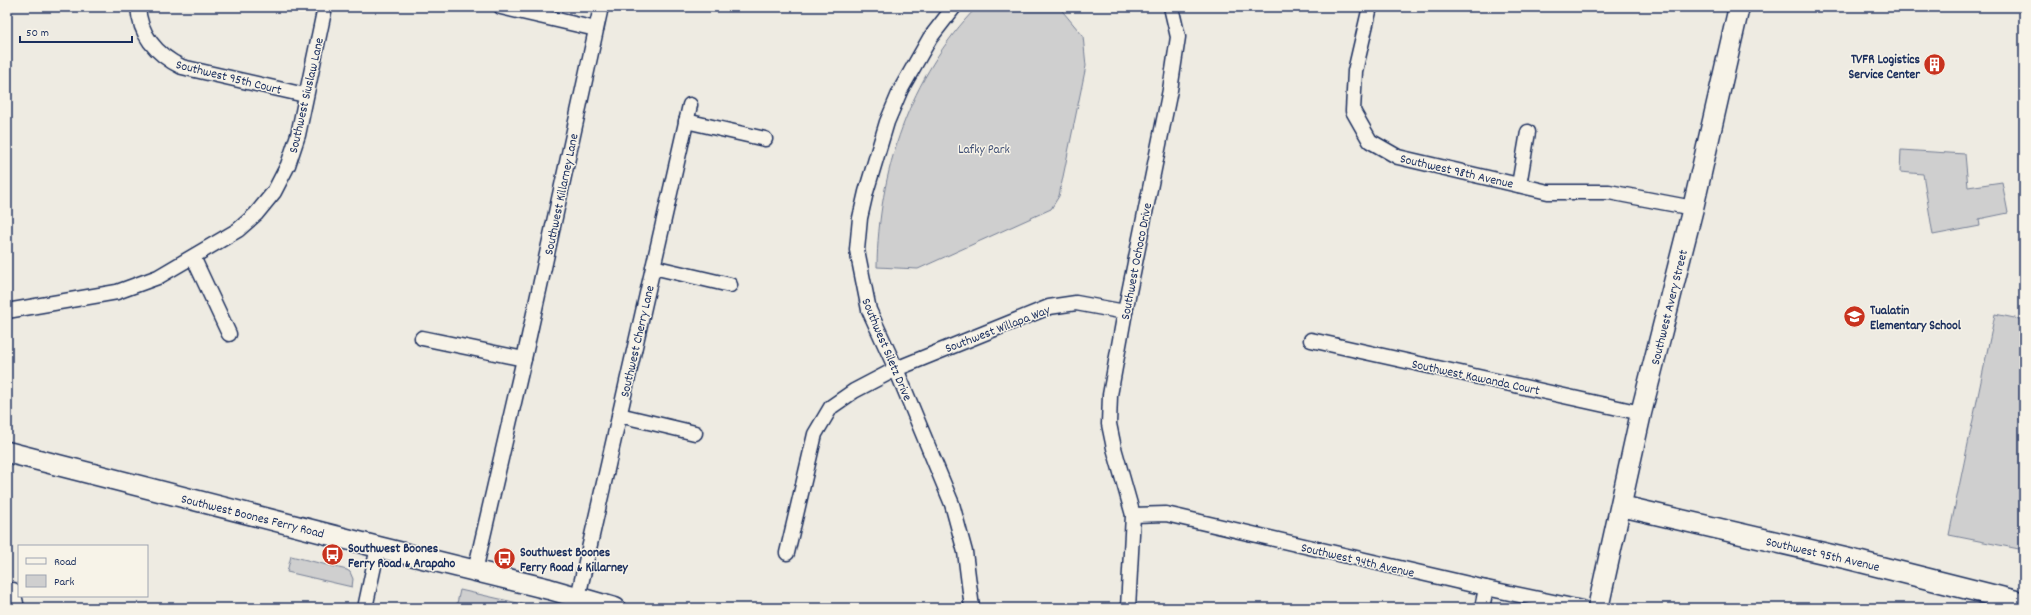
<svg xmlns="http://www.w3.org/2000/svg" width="2031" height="615" font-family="Dekko,sans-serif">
<rect width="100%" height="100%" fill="#eeebe2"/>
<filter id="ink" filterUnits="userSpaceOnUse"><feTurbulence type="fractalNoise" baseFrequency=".025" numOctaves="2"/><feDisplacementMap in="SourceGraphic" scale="8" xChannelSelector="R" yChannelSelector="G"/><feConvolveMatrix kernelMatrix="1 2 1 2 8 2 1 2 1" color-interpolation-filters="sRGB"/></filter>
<g filter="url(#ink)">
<g fill="#cfcfcf" stroke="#757f96">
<path d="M977,7H1059L1083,36L1086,66L1059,196L1051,209L918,269L877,267C878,173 910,75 977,7Z"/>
<polygon points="1901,150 1965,154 1968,187 2002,182 2008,213 1979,219 1980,226 1933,235 1923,174 1900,172"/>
<polygon points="1995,314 2024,320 2024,550 1949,535"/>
<polygon points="291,556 347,570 350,572 353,579 352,587 287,572"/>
<polygon points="460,590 540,608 456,608"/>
</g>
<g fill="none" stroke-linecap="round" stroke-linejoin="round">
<defs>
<g id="street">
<path d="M138,7C140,36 157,55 182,67L305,95"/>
<polyline points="501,7 596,29"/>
<polyline points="954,7 930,38 901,89 887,122 866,192 860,218 857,250 869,310 896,369 952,504 965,552 972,608"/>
<polyline points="1370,7 1355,71 1353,111 1370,141 1398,157 1548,192 1609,192 1693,208"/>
<polyline points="686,121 765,139"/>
<polyline points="1519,185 1528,132"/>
<polyline points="193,257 229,334"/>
<polyline points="653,267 730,285"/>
<polyline points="7,311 117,292 158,277 238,230 256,214 274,192 288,165 298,135 325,7"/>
<polyline points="422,338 524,359"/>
<polyline points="1311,340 1641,413"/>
<polyline points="619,415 695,433"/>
<polyline points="1133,515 1166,514 1486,588 1582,608"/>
<polyline points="787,553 815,434 831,407 854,391 896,369 1049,307 1076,303 1125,312"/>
<polyline points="475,571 524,359 601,7"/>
<polyline points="13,590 17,608"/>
<polyline points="578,597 690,105"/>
<polyline points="365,608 378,547"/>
<polyline points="1128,608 1133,515 1114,448 1109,424 1110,395 1125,312 1170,90 1178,37 1171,7"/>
<polyline points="1482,608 1486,588"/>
</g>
<g id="secondary">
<polyline points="7,452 378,547 549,589 615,608"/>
<polyline points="1621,506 1849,559 2024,603"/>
<polyline points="1598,608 1641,413 1693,208 1739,7"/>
</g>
</defs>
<use href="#street" stroke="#1b2f5e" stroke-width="17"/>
<use href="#secondary" stroke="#1b2f5e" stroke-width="23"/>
<use href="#street" stroke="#f7f3e8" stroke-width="14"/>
<use href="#secondary" stroke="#f7f3e8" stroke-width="20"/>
</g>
</g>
<defs>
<symbol id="building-disc" viewBox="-11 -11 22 22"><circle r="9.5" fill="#c8321e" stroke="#f7f3e8"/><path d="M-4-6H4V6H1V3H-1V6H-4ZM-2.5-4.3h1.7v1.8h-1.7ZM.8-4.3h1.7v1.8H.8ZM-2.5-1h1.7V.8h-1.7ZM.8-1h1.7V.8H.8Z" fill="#fff"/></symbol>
<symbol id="school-disc" viewBox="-11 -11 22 22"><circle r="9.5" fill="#c8321e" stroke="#f7f3e8"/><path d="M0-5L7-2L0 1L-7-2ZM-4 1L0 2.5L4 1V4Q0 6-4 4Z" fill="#fff"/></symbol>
<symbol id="bus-disc" viewBox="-11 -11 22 22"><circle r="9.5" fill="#c8321e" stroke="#f7f3e8"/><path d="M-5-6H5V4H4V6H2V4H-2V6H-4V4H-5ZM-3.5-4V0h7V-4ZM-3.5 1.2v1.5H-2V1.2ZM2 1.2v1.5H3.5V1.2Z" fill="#fff"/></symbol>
</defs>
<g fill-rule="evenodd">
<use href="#building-disc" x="1922" y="52" width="25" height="25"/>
<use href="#school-disc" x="1842" y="304" width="25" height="25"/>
<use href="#bus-disc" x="320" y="542" width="25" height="25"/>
<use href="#bus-disc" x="492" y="546" width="25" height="25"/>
</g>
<g text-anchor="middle" stroke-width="3" stroke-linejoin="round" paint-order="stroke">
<g font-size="13" font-weight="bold" fill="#1b2f5e" stroke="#f7f3e8" text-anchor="start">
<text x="1920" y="63" text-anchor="end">TVFR Logistics<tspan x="1920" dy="15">Service Center</tspan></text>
<text x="1870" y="314">Tualatin<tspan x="1870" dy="15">Elementary School</tspan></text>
<text x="348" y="552">Southwest Boones<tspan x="348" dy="15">Ferry Road &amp; Arapaho</tspan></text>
<text x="520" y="556">Southwest Boones<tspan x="520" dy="15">Ferry Road &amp; Killarney</tspan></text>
</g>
<g font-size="13" fill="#1b2f5e" stroke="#f7f3e8">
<text transform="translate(229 76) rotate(14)" y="5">Southwest 95th Court</text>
<text transform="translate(305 95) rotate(-77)" y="5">Southwest Siuslaw Lane</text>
<text transform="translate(1457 170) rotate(13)" y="5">Southwest 98th Avenue</text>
<text transform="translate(560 194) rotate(-78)" y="5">Southwest Killarney Lane</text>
<text transform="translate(1135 261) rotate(-79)" y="5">Southwest Ochoco Drive</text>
<text transform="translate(1668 307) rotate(-76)" y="5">Southwest Avery Street</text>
<text transform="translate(997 328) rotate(-21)" y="5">Southwest Willapa Way</text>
<text transform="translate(636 341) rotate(-77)" y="5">Southwest Cherry Lane</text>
<text transform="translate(888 349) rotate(67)" y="5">Southwest Siletz Drive</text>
<text transform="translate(1476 376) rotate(12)" y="5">Southwest Kawanda Court</text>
<text transform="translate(253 515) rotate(14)" y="5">Southwest Boones Ferry Road</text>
<text transform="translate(1823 553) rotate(13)" y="5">Southwest 95th Avenue</text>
<text transform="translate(1358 559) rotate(13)" y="5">Southwest 94th Avenue</text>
</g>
<g font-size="13" fill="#3f4f75" stroke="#f7f3e8">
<text x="984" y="153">Lafky Park</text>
</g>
</g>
<rect width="2031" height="615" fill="none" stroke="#f7f3e8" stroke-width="24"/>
<rect x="12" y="12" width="2007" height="591" fill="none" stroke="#1b2f5e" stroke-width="1.5" filter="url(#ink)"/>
<rect x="18" y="545" width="130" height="52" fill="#f7f3e8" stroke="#9fa5b1"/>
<rect x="26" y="558" width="20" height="6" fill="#f7f3e8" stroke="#9fa5b1"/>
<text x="54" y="565" font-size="12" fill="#1b2f5e">Road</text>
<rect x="26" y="575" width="20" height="12" fill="#cfcfcf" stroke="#9fa5b1"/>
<text x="54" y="585" font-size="12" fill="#1b2f5e">Park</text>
<path d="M20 36v6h112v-6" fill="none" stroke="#1b2f5e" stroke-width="2"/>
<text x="26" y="36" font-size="12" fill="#1b2f5e" stroke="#f7f3e8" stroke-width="3" paint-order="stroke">50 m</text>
</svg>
